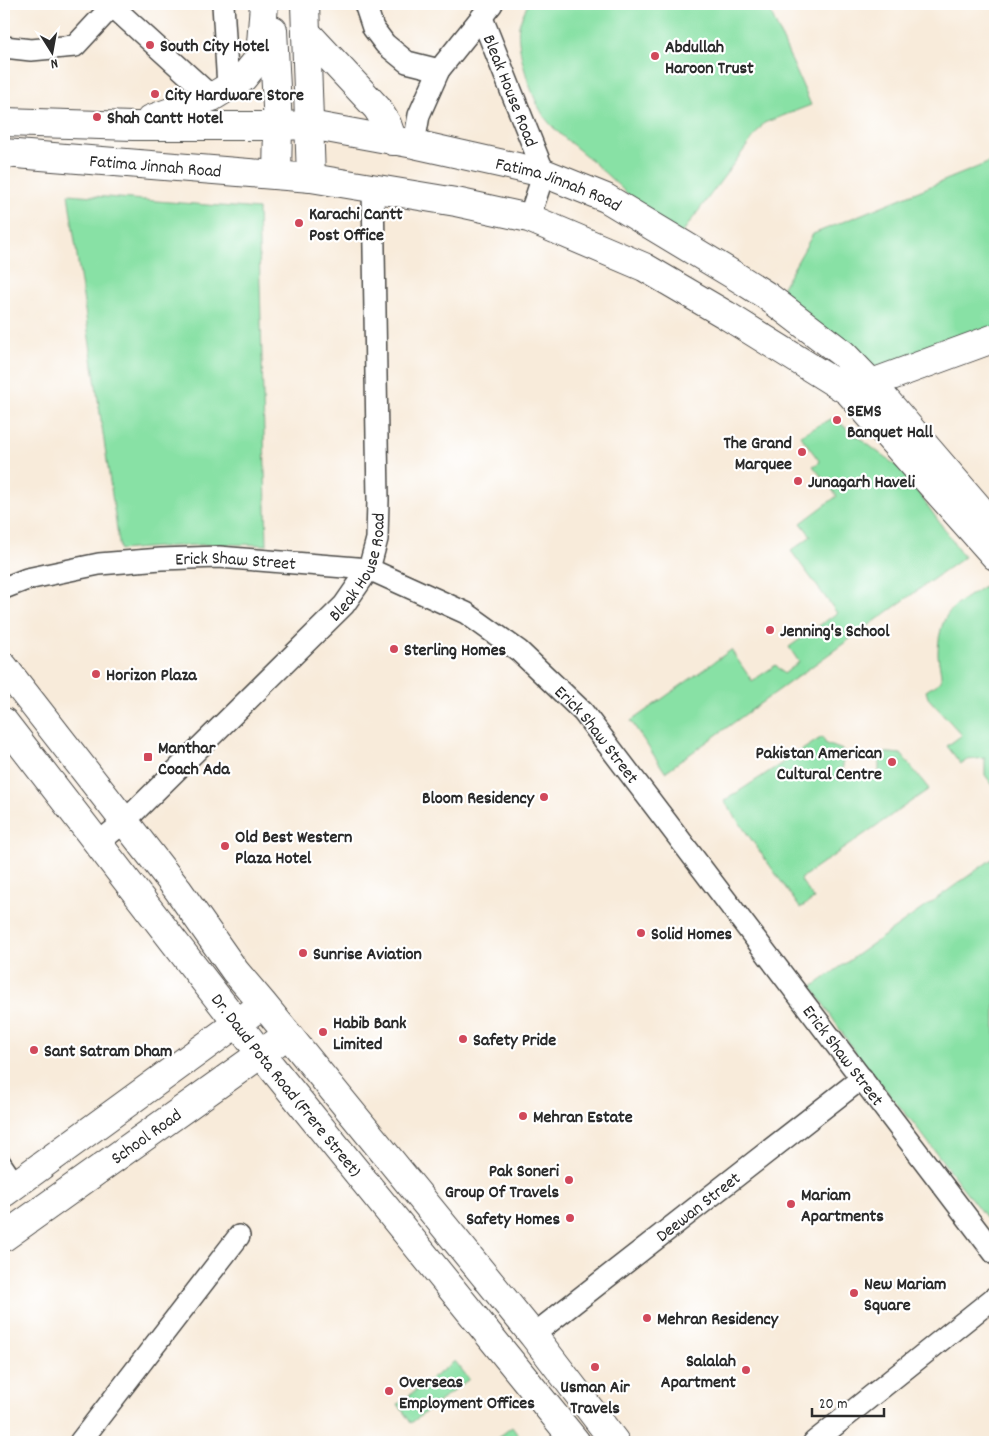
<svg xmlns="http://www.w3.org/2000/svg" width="999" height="1446" font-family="Dekko,sans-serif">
<rect width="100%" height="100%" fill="#fff"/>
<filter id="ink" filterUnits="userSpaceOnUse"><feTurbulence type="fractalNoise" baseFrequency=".02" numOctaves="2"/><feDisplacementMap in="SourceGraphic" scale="10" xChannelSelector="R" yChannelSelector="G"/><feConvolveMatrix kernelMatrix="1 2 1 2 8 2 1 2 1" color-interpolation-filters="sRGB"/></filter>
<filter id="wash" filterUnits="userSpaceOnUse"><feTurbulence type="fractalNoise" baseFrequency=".0096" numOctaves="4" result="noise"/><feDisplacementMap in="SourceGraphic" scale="20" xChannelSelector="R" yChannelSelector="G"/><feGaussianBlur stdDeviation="1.12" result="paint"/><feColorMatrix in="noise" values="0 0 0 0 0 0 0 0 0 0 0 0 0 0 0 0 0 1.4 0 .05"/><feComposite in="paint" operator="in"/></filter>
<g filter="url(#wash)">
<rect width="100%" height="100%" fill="#f8ebda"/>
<g fill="#88e1a5" stroke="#5a8668">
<path d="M528,4H767L811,105L764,123L676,241C649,215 622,188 593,162C578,148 558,135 546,119C532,101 515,47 519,25C521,18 525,10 528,4Z"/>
<polygon points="995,160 995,337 871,383 775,301 813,234"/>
<path d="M68,194L258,209L267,545C218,543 169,546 120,550Z"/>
<polygon points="833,418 903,471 964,557 665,772 631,721 731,650 752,681 776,665 784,674 799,662 789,647 837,613 791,551 811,536 801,523 837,496 813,466 820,462 800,435"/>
<path d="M986,585L995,597V788L985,775V758L967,760L961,764L947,746L962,735L928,698L926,691L941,681C942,671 938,663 938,654C938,640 941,620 951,610C959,601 976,592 986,585Z"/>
<polygon points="822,737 826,744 843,750 843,774 879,776 879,752 901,754 929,789 800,879 814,899 800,908 724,801"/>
<polygon points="995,857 995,1230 915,1125 856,1054 812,987"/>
<polygon points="455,1361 469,1379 411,1423 398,1404"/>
<polygon points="512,1427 523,1442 492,1442"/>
</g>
</g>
<g filter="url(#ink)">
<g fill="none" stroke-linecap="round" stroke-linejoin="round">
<defs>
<polyline id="lane" points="4,1160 19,1182"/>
<g id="street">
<polyline points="110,4 212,97"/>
<polyline points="223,4 228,87"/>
<polyline points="365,4 373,28 385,44 407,62 439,70"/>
<path id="s1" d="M482,18L544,173L529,218"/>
<polyline points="4,47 31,50 75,46 114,4"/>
<polyline points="414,144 419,115 439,70 492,4"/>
<path id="s2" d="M4,588L27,579L99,564L161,559L219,557L369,569L466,613L519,651L583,712L995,1254"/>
<path id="s3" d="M98,843L124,822L344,605L369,569L377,539L378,500L373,188"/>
<path id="s4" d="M533,1335L862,1078"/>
<polyline points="80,1442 239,1236"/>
<polyline points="814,1442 995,1297"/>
</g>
<g id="secondary">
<polyline points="305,4 311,178"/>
<polyline points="273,30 278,126 277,175"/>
<polyline points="306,32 377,108 387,124 393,141"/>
<polyline points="151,119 212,97 243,78 260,57 264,4"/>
<path id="s5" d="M4,122L133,126H278L310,125L414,144L544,173L606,198L737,277L767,296L843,354L871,383L995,527"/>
<path id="s6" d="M4,153L311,178L456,202L529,218L644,267L726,315L848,391L995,556"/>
<polyline points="856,389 995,338"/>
<polyline points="4,667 178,890 235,971 263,1004 533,1335 615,1442"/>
<path id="s7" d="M4,722L261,1054L576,1442"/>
<polyline points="4,1193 251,1013"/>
<path id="s8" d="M4,1237L276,1043"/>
</g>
</defs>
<use href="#lane" stroke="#4a4845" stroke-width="14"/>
<use href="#street" stroke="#4a4845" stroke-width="24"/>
<use href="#secondary" stroke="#4a4845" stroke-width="30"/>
<use href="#lane" stroke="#fff" stroke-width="11"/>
<use href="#street" stroke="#fff" stroke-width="21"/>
<use href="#secondary" stroke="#fff" stroke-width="28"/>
</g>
</g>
<g fill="#d1495b" stroke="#fff" stroke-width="2">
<circle cx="150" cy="45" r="5"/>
<circle cx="655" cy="56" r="5"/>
<circle cx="155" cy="94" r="5"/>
<circle cx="97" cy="117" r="5"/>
<circle cx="299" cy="223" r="5"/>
<circle cx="837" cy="420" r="5"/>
<circle cx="802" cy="452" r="5"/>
<circle cx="798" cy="481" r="5"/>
<circle cx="770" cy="630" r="5"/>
<circle cx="394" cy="649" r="5"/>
<circle cx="96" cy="674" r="5"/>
<rect x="143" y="752" width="10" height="10" rx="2.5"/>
<circle cx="892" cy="762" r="5"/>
<circle cx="544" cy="797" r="5"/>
<circle cx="225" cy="846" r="5"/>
<circle cx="641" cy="933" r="5"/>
<circle cx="303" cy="953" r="5"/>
<circle cx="323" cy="1032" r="5"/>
<circle cx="463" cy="1039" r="5"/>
<circle cx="34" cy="1050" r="5"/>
<circle cx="523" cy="1116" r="5"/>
<circle cx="569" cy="1180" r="5"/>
<circle cx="791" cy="1204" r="5"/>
<circle cx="570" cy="1218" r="5"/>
<circle cx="854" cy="1293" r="5"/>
<circle cx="647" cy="1318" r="5"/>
<circle cx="595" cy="1367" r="5"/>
<circle cx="746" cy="1370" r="5"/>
<circle cx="389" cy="1391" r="5"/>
</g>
<g text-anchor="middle" stroke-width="4.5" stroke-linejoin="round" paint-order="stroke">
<g font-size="18" font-weight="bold" fill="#2b2b2b" stroke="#fff" text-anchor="start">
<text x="160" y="51">South City Hotel</text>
<text x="665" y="52">Abdullah<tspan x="665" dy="21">Haroon Trust</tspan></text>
<text x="165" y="100">City Hardware Store</text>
<text x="107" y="123">Shah Cantt Hotel</text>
<text x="309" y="219">Karachi Cantt<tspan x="309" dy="21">Post Office</tspan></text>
<text x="847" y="416">SEMS<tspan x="847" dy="21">Banquet Hall</tspan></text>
<text x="792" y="448" text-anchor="end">The Grand<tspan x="792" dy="21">Marquee</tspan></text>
<text x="808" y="487">Junagarh Haveli</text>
<text x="780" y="636">Jenning's School</text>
<text x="404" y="655">Sterling Homes</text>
<text x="106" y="680">Horizon Plaza</text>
<text x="158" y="753">Manthar<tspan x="158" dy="21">Coach Ada</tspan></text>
<text x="882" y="758" text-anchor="end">Pakistan American<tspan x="882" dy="21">Cultural Centre</tspan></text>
<text x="534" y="803" text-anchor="end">Bloom Residency</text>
<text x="235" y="842">Old Best Western<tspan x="235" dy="21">Plaza Hotel</tspan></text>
<text x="651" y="939">Solid Homes</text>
<text x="313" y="959">Sunrise Aviation</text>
<text x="333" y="1028">Habib Bank<tspan x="333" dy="21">Limited</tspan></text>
<text x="473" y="1045">Safety Pride</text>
<text x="44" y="1056">Sant Satram Dham</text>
<text x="533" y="1122">Mehran Estate</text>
<text x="559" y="1176" text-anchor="end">Pak Soneri<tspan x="559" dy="21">Group Of Travels</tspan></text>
<text x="801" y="1200">Mariam<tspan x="801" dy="21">Apartments</tspan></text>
<text x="560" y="1224" text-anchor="end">Safety Homes</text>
<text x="864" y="1289">New Mariam<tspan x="864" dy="21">Square</tspan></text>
<text x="657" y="1324">Mehran Residency</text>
<text x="736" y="1366" text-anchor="end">Salalah<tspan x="736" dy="21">Apartment</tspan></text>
<text x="399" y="1387">Overseas<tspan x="399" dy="21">Employment Offices</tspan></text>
<text x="595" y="1392" text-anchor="middle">Usman Air<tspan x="595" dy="21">Travels</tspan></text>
</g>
<g font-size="18" fill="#2b2b2b" stroke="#fff">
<text dy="6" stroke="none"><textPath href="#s1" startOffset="78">Bleak House Road</textPath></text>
<text dy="6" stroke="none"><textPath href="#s6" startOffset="152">Fatima Jinnah Road</textPath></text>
<text dy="6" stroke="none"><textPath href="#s5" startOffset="562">Fatima Jinnah Road</textPath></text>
<text dy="6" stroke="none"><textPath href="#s2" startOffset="235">Erick Shaw Street</textPath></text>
<text dy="6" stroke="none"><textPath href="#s3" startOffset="384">Bleak House Road</textPath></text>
<text dy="6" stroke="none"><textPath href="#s2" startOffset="655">Erick Shaw Street</textPath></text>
<text dy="6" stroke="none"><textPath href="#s2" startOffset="1060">Erick Shaw Street</textPath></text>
<text dy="6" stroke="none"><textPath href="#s7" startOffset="460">Dr. Daud Pota Road (Frere Street)</textPath></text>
<text dy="6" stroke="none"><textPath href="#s8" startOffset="174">School Road</textPath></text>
<text dy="6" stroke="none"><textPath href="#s4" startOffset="209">Deewan Street</textPath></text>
</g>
</g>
<rect width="999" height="1446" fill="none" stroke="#fff" stroke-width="20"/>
<g transform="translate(52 52) rotate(169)" stroke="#ffffff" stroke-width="4" paint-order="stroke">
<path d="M0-4L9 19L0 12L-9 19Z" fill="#2b2b2b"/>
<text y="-8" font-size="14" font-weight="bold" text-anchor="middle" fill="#2b2b2b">N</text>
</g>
<path d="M812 1408v8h72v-8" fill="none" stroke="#2b2b2b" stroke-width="2.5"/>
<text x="819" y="1408" font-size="15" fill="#2b2b2b" stroke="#ffffff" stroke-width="4" paint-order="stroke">20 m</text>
</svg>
